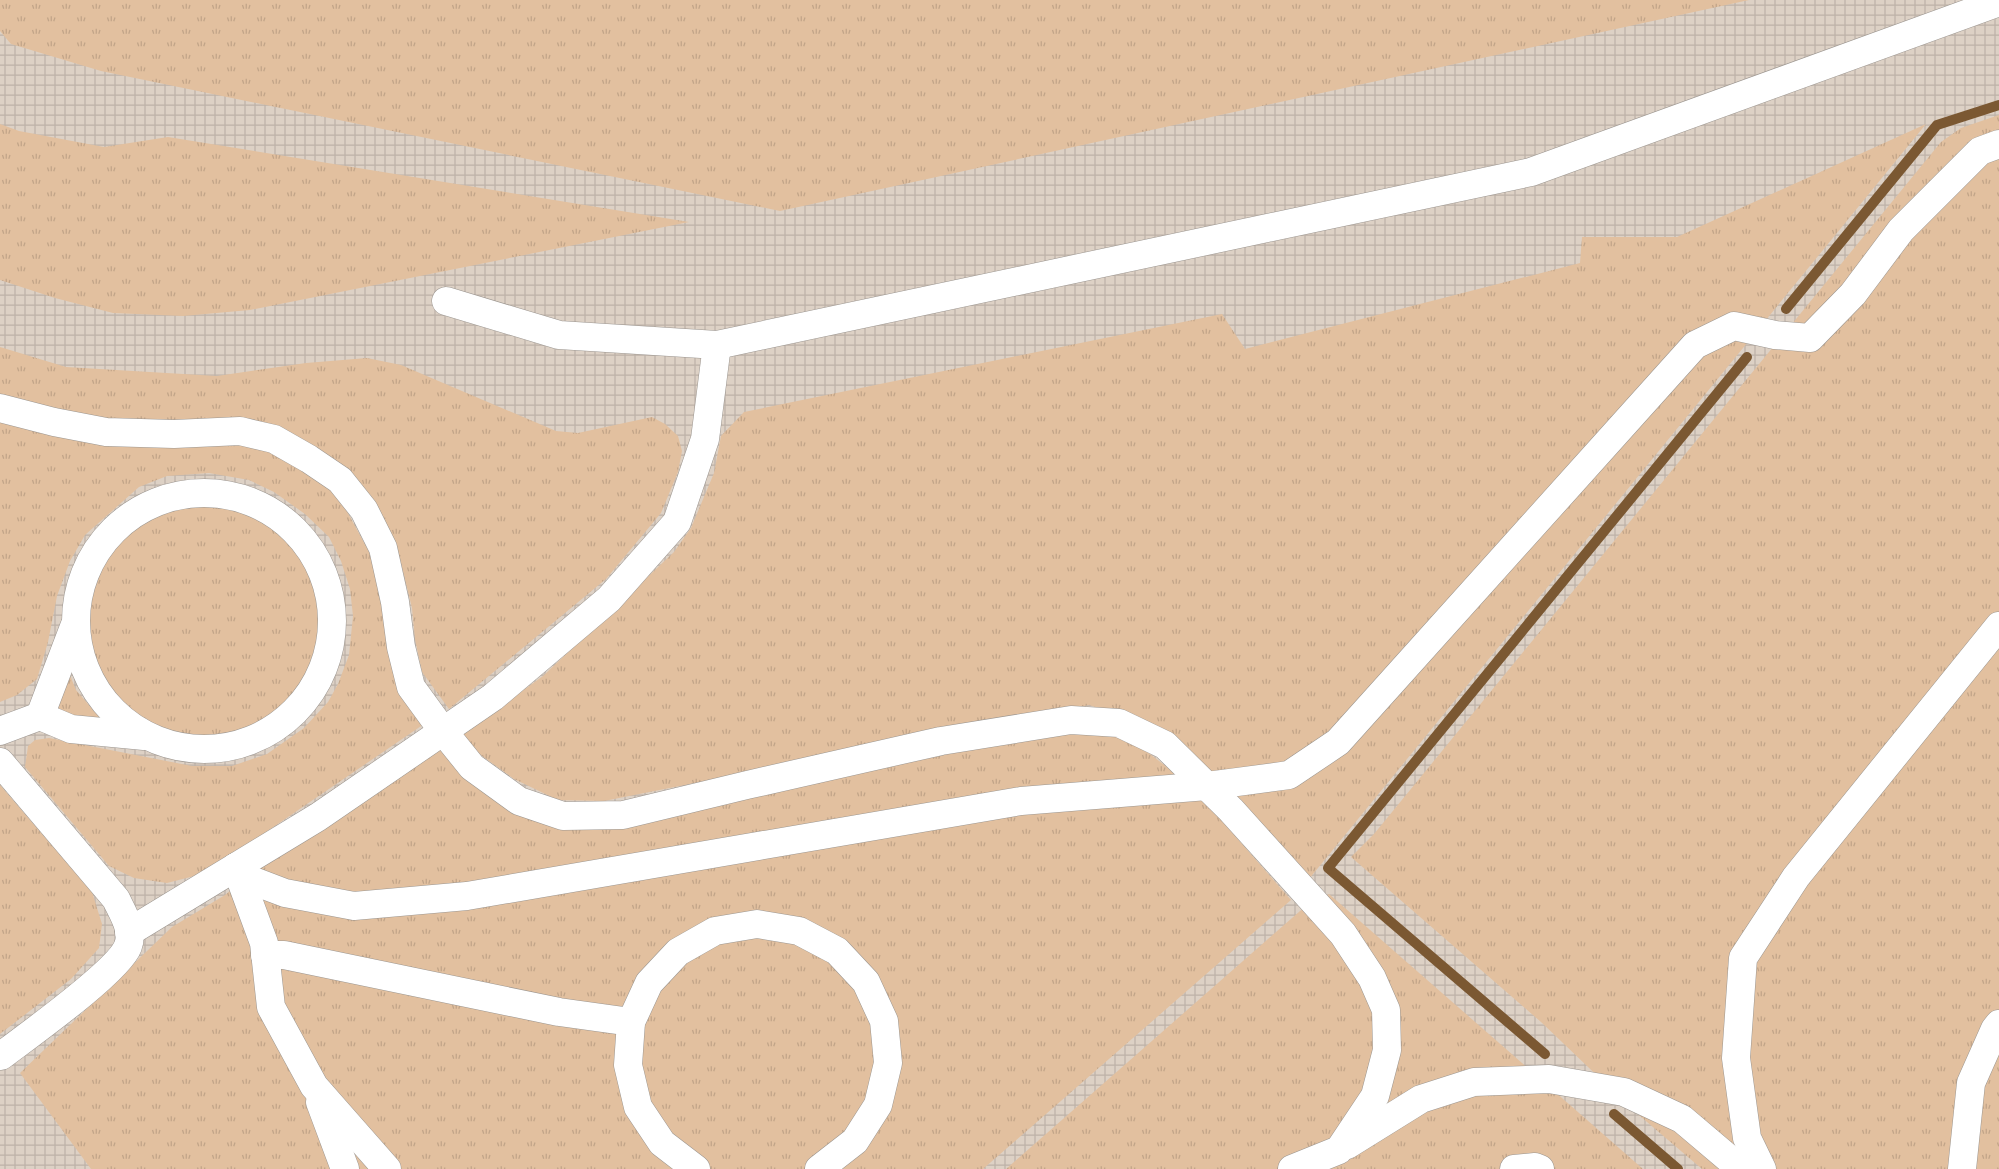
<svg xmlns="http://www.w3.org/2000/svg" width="1999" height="1169" font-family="'Roboto Serif',serif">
<defs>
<pattern id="industrial-grid" width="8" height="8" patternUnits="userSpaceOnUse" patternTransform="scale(1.25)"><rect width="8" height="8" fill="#ddd1c5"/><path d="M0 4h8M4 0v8" fill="none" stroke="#bdb2a8"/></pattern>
<pattern id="grass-tufts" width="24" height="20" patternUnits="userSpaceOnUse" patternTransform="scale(1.25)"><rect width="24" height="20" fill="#e2c09f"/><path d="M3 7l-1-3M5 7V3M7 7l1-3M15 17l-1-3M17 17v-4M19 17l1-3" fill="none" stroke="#c1a488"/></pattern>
</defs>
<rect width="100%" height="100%" fill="#e7e0d9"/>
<rect fill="url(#industrial-grid)" x="0" y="0" width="1999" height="1169"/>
<g fill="url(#grass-tufts)">
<polygon points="0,0 1749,0 780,211 101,71 11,44 0,31"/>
<polygon points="1999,115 1999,1169 1702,1169 1633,1110 1541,1022 1351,857 1374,834 1941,142 1961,128"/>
<polygon points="0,124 19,131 104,147 168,137 689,222 250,310 183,316 113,313 55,298 0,280"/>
<polygon points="1926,124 1309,879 1121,715 1089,705 604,801 558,800 514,779 471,748 463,734 543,676 674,552 691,528 714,473 721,436 744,412 1222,314 1245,349 1580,263 1582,237 1677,237"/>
<polygon points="0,347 66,367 217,376 306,363 367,358 401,365 556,431 578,433 652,417 665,424 678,436 682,451 678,472 661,513 606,579 449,709 422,672 415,639 412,608 398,551 383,516 358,483 241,419 194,419 126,422 66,414 0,394"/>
<polygon points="0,415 237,443 299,461 338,495 373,559 427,722 206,873 167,883 134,878 109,866 25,767 28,746 35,740 49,738 192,766 232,766 267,754 304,728 328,702 338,684 349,655 353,616 350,589 341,561 329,537 305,514 274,492 249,480 209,473 167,476 139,487 85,535 70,561 57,596 48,642 37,679 17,695 0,702"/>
<circle cx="206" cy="621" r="116"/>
<polygon points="67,668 76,690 100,718 65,717 56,708"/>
<polygon points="1081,728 1124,734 1172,771 1208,805 1291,900 983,1169 91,1169 20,1073 172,927 225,895 251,873 444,747 537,819 767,792 1020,739"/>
<polygon points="0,785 92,892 102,924 99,948 71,979 0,1034"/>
<polygon points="1329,894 1643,1169 1006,1169 1300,911"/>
</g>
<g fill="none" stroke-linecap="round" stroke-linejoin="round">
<g stroke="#7b5832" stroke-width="10">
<polyline points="1786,309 1937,125 1999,105"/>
<polyline points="1545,1054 1328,868 1747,357"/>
<polyline points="1614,1114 1678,1169"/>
</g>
<defs>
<g id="minor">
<polyline points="446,301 559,335 717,345 1531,172 1999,2"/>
<polyline points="0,408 54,422 106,432 174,434 240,431 274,439 309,459 340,480 364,510 383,548 395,602 401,647 411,687 443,731 472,767 519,801 563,816 623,815 747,785 941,741 1071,720 1119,723 1165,745 1231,810 1343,934 1372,978 1386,1010 1387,1050 1375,1096 1339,1150 1292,1169"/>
<circle cx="204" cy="621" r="128"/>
<polyline points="74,627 40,716 71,729 144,736"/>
<polyline points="0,731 40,716"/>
<path d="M0,762L116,899C123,914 134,930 128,946C119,971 26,1037 1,1056"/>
<polyline points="236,867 248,879 285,893 354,906 467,896 1021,801 1207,786 1289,775 1338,742 1695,345 1734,326 1775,335 1810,338 1853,294 1901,230 1980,151 1999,144"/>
<polyline points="236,867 264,943 271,1007 314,1086 387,1169"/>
<polyline points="129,932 318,817 493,697 609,599 677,522 705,439 717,345"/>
<polyline points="265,955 284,955 559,1012 631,1022"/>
<polyline points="320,1102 345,1169"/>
<polyline points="1347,1145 1421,1099 1474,1082 1549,1079 1624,1092 1682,1119 1741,1169"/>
<polyline points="696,1169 662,1143 638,1107 628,1065 631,1022 649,983 678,952 715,931 757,924 799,931 837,951 866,982 884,1021 888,1063 878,1105 855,1141 819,1169"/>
<polyline points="1514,1169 1535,1167 1540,1169"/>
<polyline points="1762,1169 1747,1138 1736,1058 1743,958 1796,877 1999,626"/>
<polyline points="1962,1169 1971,1083 1995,1029 1999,1024"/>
</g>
</defs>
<use href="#minor" stroke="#9c9690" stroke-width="29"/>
<use href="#minor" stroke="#fff" stroke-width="28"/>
</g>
</svg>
